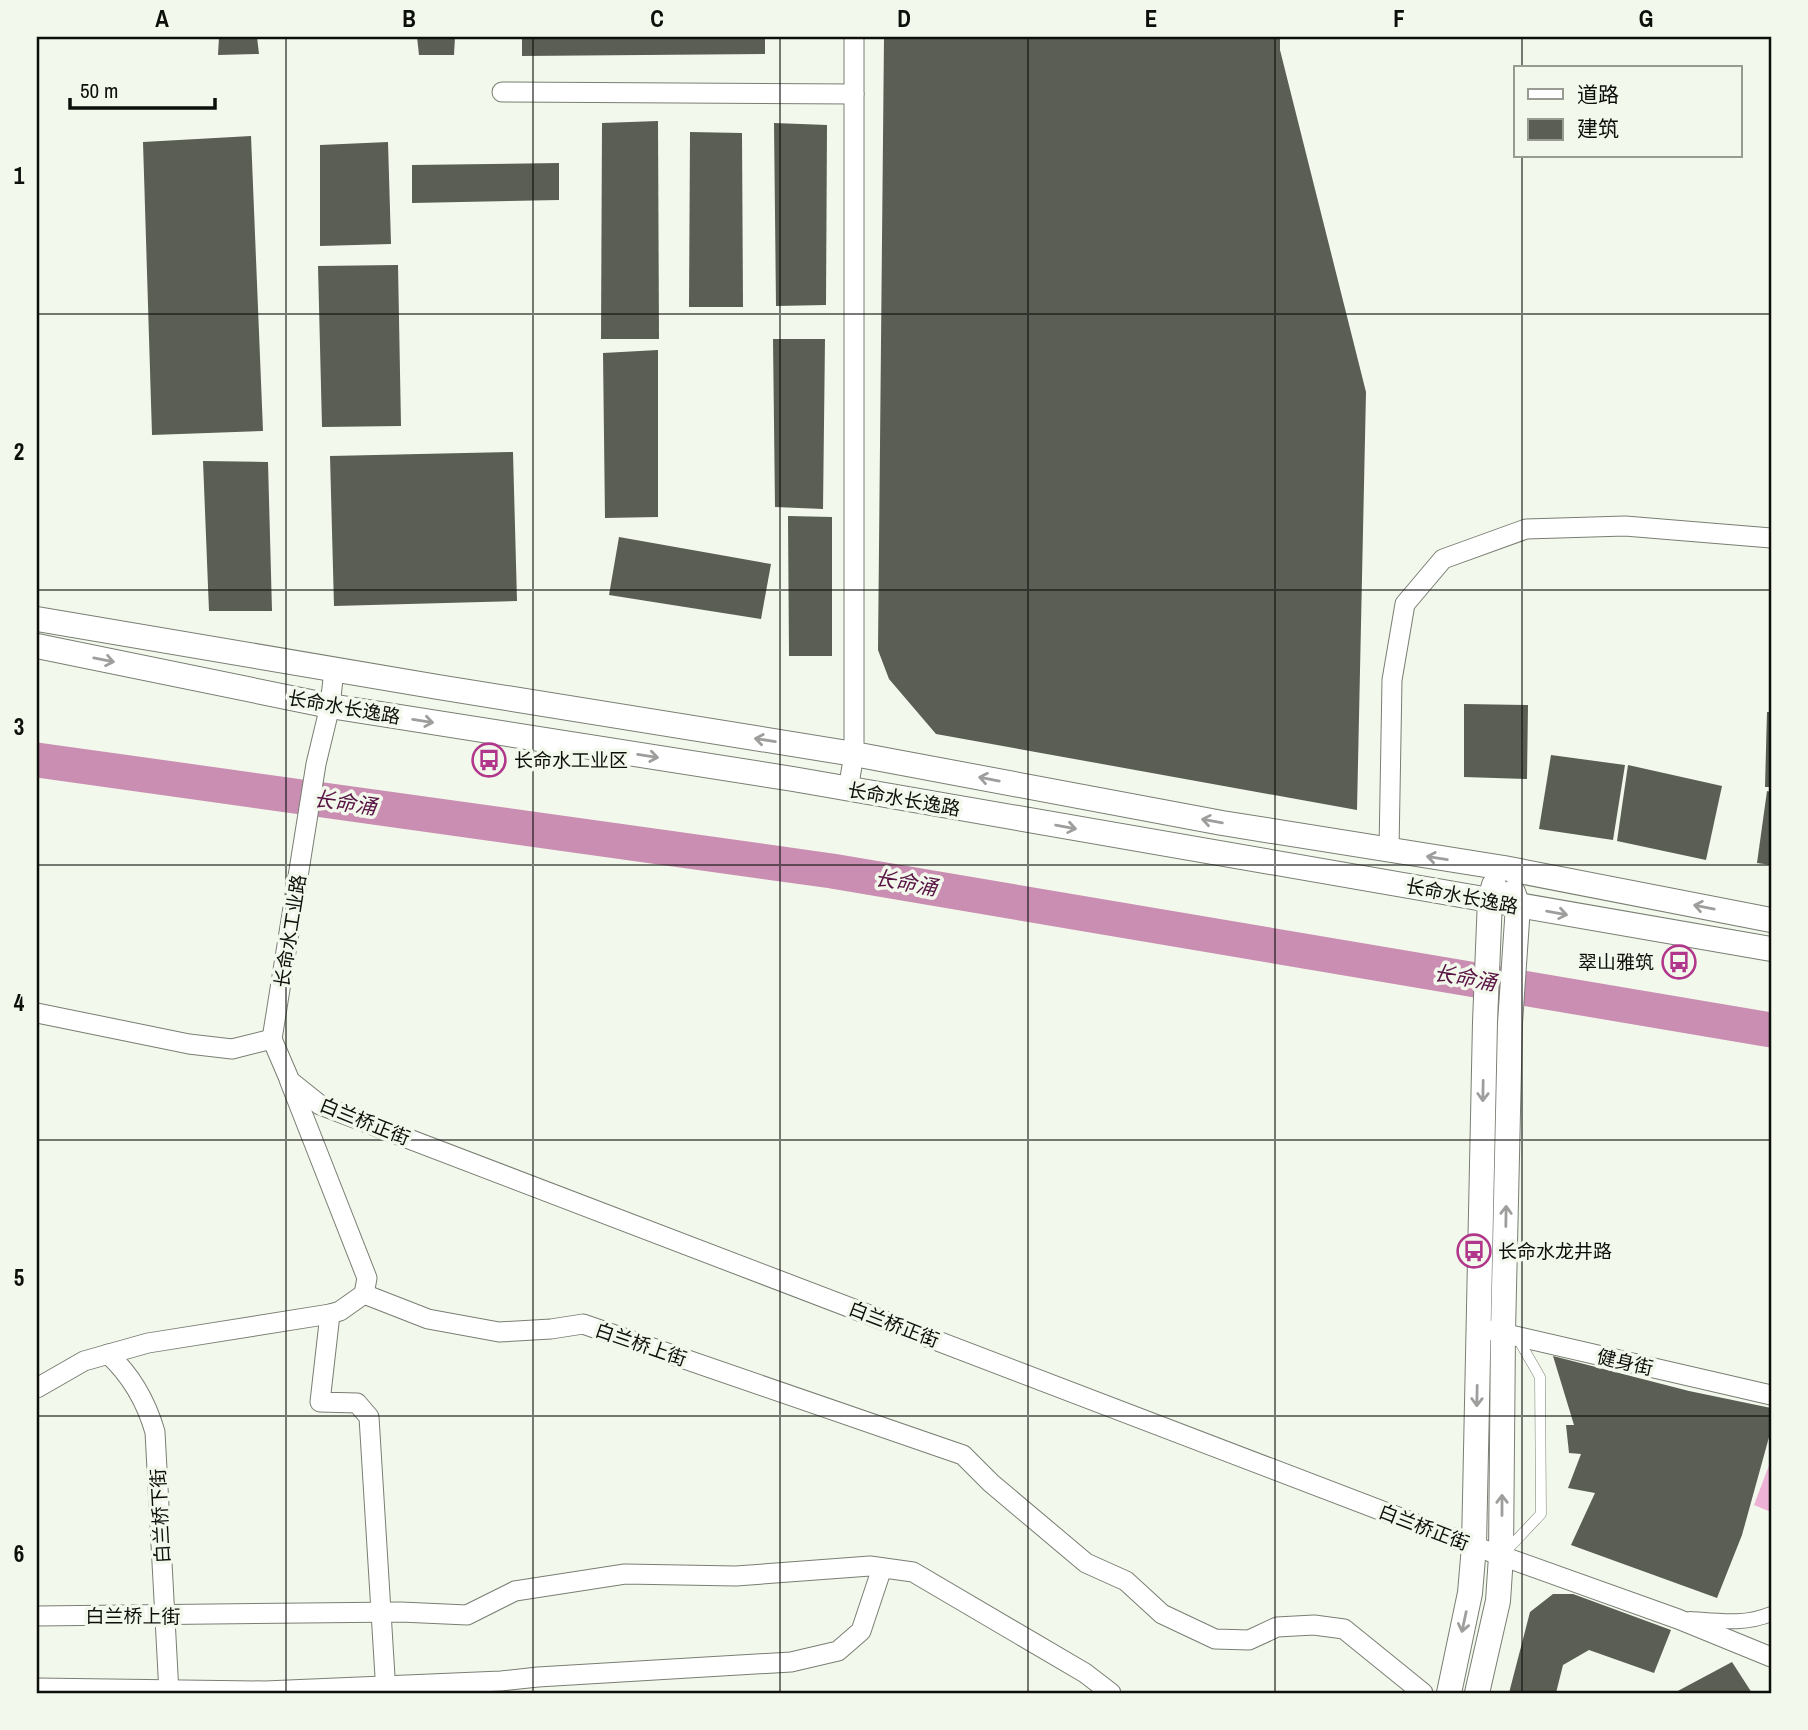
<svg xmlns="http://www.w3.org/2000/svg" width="1808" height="1730" font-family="'Archivo Narrow','Noto Sans SC',sans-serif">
<rect width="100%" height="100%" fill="#f3f8ec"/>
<polygon fill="#edb2d5" points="1771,1460 1771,1512 1754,1505"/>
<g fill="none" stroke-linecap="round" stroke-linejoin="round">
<polyline stroke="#c98eb1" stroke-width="35" points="37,760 832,871 1771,1030"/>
</g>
<g fill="#5a5e54">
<polygon points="219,37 257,37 259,54 218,55"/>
<polygon points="417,37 455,37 454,55 419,55"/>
<polygon points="522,37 765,37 765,54 522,56"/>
<polygon points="884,37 1280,37 1280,50 1366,392 1357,810 936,734 889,679 878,650"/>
<polygon points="658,121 659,339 601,339 602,123"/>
<polygon points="774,123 827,125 826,305 776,306"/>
<polygon points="690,132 742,133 743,307 689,307"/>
<polygon points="251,136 263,431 152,435 143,142"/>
<polygon points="388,142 391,244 320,246 320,145"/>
<polygon points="559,163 559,200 412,203 412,165"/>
<polygon points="398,265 401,426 322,427 318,266"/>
<polygon points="773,339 825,339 823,509 775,507"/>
<polygon points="658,350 658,517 605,518 603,353"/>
<polygon points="513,452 517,601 334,606 330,456"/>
<polygon points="203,461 268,462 272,611 209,611"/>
<polygon points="788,516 832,517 832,656 789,656"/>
<polygon points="619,537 771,564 761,619 609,595"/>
<polygon points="1464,704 1528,705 1527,779 1464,777"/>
<polygon points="1767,712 1771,712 1771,787 1765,787"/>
<polygon points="1551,755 1625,765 1613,840 1539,829"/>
<polygon points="1628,765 1722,786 1706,860 1617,841"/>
<polygon points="1767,791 1771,792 1771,865 1757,863"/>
<polygon points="1553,1356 1689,1391 1771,1408 1771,1430 1742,1535 1717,1598 1571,1545 1595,1493 1568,1488 1581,1454 1569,1453 1566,1425 1574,1425"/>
<polygon points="1553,1594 1573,1594 1671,1630 1654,1673 1589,1650 1563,1665 1556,1693 1509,1693 1530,1612"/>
<polygon points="1732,1662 1752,1693 1674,1693"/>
</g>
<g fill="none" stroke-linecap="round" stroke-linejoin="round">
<defs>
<polyline id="service" points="1506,1551 1541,1514 1540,1377 1517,1337"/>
<path id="pedestrian" d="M1690,1619C1719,1621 1745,1625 1771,1614"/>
<g id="minor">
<polyline points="502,92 854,94"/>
<polyline points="848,790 854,754 854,37"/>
<polyline points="1389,850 1392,680 1405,604 1443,559 1526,529 1625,526 1771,538"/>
<polyline points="37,1013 189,1044 232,1049 272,1039 290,1081 320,1105 1474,1546 1678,1619 1771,1657"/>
<polyline points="272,1039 316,764 330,706 334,670"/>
<polyline points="290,1082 367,1278 364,1294"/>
<polyline points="330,1314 320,1402 357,1403 369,1417 386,1693"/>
<polyline points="1489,1330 1771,1395"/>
<path d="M108,1354C132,1376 146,1401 155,1432L169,1693"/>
<polyline points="37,1388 84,1361 148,1343 330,1314 340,1311 364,1294 428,1319 499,1332 551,1329 583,1324 963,1455 991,1483 1086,1563 1126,1581 1162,1614 1215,1639 1249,1640 1277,1627 1314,1625 1344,1629 1423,1693"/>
<polyline points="37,1616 401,1612 467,1615 515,1591 625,1574 736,1576 870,1566 913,1572 1085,1673 1111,1693"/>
<polyline points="37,1688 265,1691 501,1681 538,1677 791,1662 838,1651 861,1631 882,1568"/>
</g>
<g id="tertiary">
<polyline points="37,619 438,687 854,754 1222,823 1504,868 1771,920"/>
<polyline points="37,646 330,706 793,779 1771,949"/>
<polyline points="1449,1693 1470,1593 1474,1546 1485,1022 1490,899 1494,885"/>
<polyline points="1477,1693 1498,1601 1501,1556 1503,1333 1510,1023 1518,906 1513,892"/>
</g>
</defs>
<use href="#service" stroke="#797e73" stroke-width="11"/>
<use href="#pedestrian" stroke="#797e73" stroke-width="16"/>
<use href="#minor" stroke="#797e73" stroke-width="21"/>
<use href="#tertiary" stroke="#797e73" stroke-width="26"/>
<use href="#service" stroke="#fff" stroke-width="10"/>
<use href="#pedestrian" stroke="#fff" stroke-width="14"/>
<use href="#minor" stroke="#fff" stroke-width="19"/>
<use href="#tertiary" stroke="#fff" stroke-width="24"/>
</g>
<defs><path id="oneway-shaft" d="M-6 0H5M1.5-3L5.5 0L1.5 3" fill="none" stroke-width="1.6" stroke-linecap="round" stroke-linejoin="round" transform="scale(1.75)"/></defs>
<g stroke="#9e9f9d">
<use href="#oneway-shaft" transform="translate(104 660) rotate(11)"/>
<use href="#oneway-shaft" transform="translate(423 721) rotate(9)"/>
<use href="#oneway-shaft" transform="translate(765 740) rotate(-171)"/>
<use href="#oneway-shaft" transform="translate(648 756) rotate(9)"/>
<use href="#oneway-shaft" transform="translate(989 779) rotate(-169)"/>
<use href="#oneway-shaft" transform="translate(1212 821) rotate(-170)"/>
<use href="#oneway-shaft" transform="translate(1066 827) rotate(10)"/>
<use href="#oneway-shaft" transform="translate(1437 858) rotate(-171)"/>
<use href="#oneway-shaft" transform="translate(1704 907) rotate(-169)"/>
<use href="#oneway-shaft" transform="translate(1557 913) rotate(10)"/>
<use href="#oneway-shaft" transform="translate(1483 1091) rotate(91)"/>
<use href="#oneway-shaft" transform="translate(1506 1216) rotate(-89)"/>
<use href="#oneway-shaft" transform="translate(1477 1396) rotate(91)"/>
<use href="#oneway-shaft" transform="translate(1502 1505) rotate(-90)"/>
<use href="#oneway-shaft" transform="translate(1464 1622) rotate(102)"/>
</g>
<path fill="none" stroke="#0d0f0b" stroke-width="2" stroke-opacity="0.55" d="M286,37V1693M533,37V1693M780,37V1693M1028,37V1693M1275,37V1693M1522,37V68M1522,156V1693M37,314H1771M37,590H1771M37,865H1771M37,1140H1771M37,1416H1771"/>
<defs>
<symbol id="bus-ring" viewBox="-11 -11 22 22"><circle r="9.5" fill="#f3f8ec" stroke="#b0378b" stroke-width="1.5"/><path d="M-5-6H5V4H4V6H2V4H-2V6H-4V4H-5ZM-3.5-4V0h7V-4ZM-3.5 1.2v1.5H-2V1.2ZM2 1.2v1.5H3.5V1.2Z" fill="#b0378b"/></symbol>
</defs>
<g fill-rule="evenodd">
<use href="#bus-ring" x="470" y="741" width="38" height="38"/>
<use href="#bus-ring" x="1660" y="943" width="38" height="38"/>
<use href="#bus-ring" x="1455" y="1232" width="38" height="38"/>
</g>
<g text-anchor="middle" stroke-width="7" stroke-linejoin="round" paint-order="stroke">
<g font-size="19" fill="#0d0f0b" stroke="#f3f8ec">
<text transform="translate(344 707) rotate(10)" y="7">长命水长逸路</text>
<text transform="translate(904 799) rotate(10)" y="7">长命水长逸路</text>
<text transform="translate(1462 896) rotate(11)" y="7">长命水长逸路</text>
<text transform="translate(290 931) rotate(-81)" y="7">长命水工业路</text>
<text transform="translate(365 1121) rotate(22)" y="7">白兰桥正街</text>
<text transform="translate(894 1324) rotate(21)" y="7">白兰桥正街</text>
<text transform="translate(641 1344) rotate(19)" y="7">白兰桥上街</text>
<text transform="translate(1625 1362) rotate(13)" y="7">健身街</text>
<text transform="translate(160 1516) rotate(-93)" y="7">白兰桥下街</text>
<text transform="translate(1424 1527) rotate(21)" y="7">白兰桥正街</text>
<text x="133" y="1623">白兰桥上街</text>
</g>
<g font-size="19" fill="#0d0f0b" stroke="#f3f8ec" text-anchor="start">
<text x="514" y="767">长命水工业区</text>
<text x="1654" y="969" text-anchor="end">翠山雅筑</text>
<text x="1498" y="1258">长命水龙井路</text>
</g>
<g font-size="21" font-style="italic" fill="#591445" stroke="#f3f8ec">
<text transform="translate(345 803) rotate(8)" y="7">长命涌</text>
<text transform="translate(906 883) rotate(10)" y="7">长命涌</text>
<text transform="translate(1465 978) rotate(10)" y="7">长命涌</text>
</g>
</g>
<rect width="1808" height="1730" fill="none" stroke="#f3f8ec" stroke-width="77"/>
<rect x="1514" y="66" width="228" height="91" fill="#f3f8ec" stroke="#979b92" stroke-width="2"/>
<rect x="1528" y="89" width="35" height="10" fill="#ffffff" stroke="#979b92" stroke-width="2"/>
<text x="1577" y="102" font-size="21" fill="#0d0f0b">道路</text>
<rect x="1528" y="119" width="35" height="21" fill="#5a5e54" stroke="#979b92" stroke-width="2"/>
<text x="1577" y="136" font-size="21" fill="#0d0f0b">建筑</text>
<path d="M70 98v10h145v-10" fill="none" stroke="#0d0f0b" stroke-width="3.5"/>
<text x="80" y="98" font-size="21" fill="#0d0f0b" stroke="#f3f8ec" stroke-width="5" paint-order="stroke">50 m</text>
<rect x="38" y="38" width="1732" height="1654" fill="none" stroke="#0d0f0b" stroke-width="2.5"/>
<g font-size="23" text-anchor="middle" font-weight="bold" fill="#0d0f0b">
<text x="162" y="27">A</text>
<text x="409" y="27">B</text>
<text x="657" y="27">C</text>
<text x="904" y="27">D</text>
<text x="1151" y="27">E</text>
<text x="1399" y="27">F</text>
<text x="1646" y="27">G</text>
<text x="19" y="184">1</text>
<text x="19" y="460">2</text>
<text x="19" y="735">3</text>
<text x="19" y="1011">4</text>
<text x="19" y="1286">5</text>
<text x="19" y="1562">6</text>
</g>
</svg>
